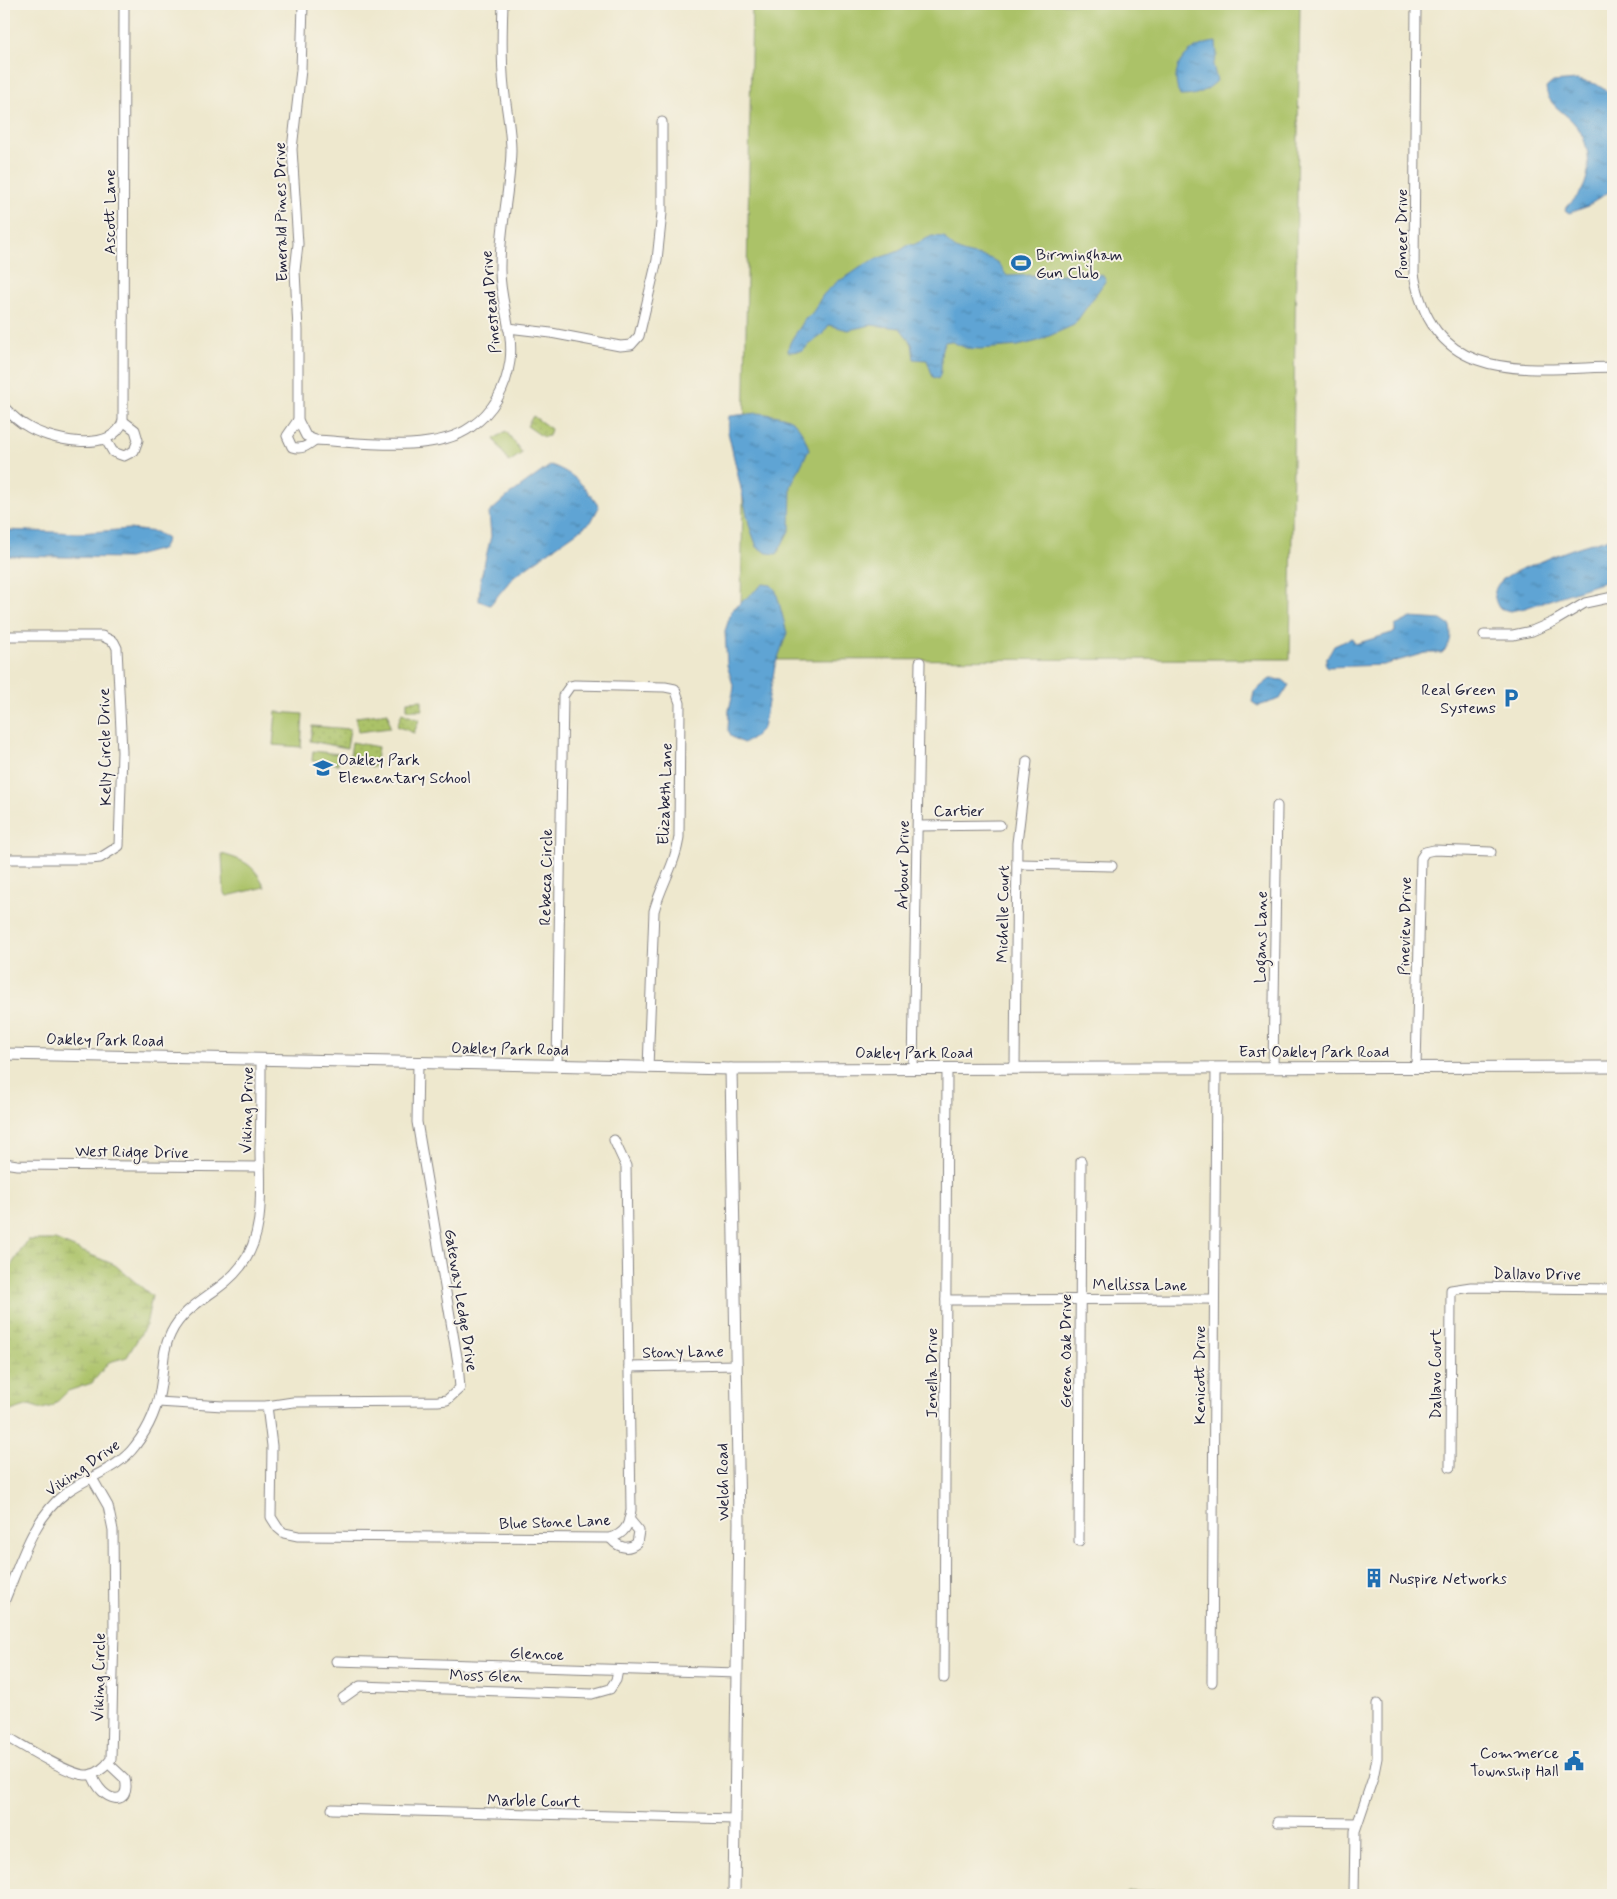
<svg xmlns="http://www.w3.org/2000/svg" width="1617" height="1899" font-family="Mynerve,sans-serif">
<defs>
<pattern id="wetland-marsh" width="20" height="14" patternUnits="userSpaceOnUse" patternTransform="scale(1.25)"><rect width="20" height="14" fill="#abc267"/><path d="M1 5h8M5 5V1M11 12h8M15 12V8" fill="none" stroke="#93a65a"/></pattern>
<pattern id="park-dots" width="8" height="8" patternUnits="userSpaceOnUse" patternTransform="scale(1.25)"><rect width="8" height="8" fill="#abc267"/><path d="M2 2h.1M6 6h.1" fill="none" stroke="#93a65a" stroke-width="1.8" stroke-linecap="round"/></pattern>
<pattern id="water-ripples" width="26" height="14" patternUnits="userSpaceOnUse" patternTransform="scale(1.25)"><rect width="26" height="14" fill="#5ea4d4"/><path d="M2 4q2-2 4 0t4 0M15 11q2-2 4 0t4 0" fill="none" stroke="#4d85ad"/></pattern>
</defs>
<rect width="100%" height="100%" fill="#f7f3e8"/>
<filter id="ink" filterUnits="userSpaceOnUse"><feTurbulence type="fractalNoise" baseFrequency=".02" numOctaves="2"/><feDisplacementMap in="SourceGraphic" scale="10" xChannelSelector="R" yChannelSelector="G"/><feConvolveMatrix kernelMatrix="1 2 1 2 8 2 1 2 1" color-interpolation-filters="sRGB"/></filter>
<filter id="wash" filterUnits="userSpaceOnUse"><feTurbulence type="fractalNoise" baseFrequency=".0096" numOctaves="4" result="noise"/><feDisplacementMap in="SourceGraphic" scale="20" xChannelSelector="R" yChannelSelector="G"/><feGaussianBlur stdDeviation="1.12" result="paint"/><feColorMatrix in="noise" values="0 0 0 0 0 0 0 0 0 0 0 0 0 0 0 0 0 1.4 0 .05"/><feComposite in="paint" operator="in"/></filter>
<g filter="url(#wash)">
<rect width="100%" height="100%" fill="#eee8ce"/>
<g fill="url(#wetland-marsh)" stroke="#667251">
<polygon points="28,1240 55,1240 115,1265 152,1296 146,1325 127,1357 109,1362 92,1383 68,1391 53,1406 42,1409 29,1405 4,1413 4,1288 8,1270"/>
<polygon points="1162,1890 1164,1895 1124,1895 1129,1892"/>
</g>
<g fill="url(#park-dots)" stroke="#667251">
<polygon points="533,416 551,429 549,436 543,437 527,426"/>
<polygon points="422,700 422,710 407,710 407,701"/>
<polygon points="388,713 390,728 358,732 356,717"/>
<polygon points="402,713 419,720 414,733 397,726"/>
<polygon points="312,726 350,729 347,748 310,741"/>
<polygon points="352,742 378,747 375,767 349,762"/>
</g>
<g fill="#abc267" stroke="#667251">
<polygon points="752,4 1300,4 1290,659 740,660"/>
<polygon points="506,431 522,453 509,462 494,439"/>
<polygon points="276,712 303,714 301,747 273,745"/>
<polygon points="313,751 339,754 338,764 312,761"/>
<path d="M222,854C246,861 254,865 265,887L227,896L224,893Z"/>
</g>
<g fill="url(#water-ripples)" stroke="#406388">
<path d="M1216,42L1217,55L1213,65L1217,81C1205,92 1196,96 1180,96C1167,67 1187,45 1216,42Z"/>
<path d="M1577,80L1596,84L1613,95V189L1586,207L1569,213L1565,210C1570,202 1580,196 1584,186C1593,165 1588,137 1572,121C1563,111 1547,104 1546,88L1553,82Z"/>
<path d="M932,236L944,237C960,261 981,250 998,263C1002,266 1004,273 1007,276L1091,273L1103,275L1106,280L1074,325L1038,341L1018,346L980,349L966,348L950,341L945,342C937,354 945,369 938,379L933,377L927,360L914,359L912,344L900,328L871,325L848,330L829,325L821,336L809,344L803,351L788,352C788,339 800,331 805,318C814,315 817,303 823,295C827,290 833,286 838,281C851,276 861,265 874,260C887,254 899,254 909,244L913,245Z"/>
<path d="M758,413C789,417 798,417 809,449L791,486L790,529L777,554L767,553L757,547L750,528L728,432L729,416Z"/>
<path d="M551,465C575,474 584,485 599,507L591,522L514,576L490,605L479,601L480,582L491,536L489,513L508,496Z"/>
<polygon points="129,529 156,532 167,539 162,549 128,558 4,556 4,530 80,533"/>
<path d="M1613,538V579L1525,608L1510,611L1499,608C1480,577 1528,568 1547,559C1570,549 1589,543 1613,538Z"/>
<polygon points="763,584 771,585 776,591 787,633 775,666 763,728 751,740 743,743 732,737 728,730 729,710 734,688 727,665 725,631 732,610"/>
<path d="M1411,618L1441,620L1450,626C1452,637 1451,645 1442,653H1425L1383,665L1327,667L1325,662L1334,646L1352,638L1355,644L1395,632V626Z"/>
<polygon points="1270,679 1283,680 1289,685 1280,699 1258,706 1252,702 1254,692"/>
</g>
</g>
<g filter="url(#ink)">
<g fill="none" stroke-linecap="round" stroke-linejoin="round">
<defs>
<g id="minor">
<path d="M303,4L301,70L292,149L298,244L295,271L298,330V420L306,436L315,440C358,442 434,454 471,427C494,411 506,389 510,361C514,331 500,302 500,271C499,231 510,192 511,151C511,130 506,108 504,87C501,60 502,31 503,4"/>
<path d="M1416,4L1414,274C1433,386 1526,369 1613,367"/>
<polyline points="508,328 551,333 620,346 631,345 639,336 657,260 662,213 662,122"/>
<path d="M4,407C10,413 17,421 25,425C47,440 112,455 123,421L124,4"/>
<path d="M298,420L287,436L292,447C302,450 307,446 315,440"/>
<polyline points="106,440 113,452 124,456 134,451 138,440 135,430 123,421"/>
<polyline points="1484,635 1513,635 1532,631 1553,622 1585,603 1613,597"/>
<polyline points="4,636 102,636 114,642 117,648 122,752 119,846 100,858 91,859 4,859"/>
<polyline points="918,826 1000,825"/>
<polyline points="1018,864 1112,866"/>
<path d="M557,1065L563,696L570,686L574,685L665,687L675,689L680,703L679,837C676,863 661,885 654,911L648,1068"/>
<polyline points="1416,1067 1421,858 1425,852 1434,850 1491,852"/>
<polyline points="1015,1068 1017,843 1027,761"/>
<polyline points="1273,1068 1277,806"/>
<polyline points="913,1069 920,662"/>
<polyline points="4,1163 17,1165 260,1167"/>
<polyline points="946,1300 1214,1299"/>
<polyline points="629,1367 737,1365"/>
<polyline points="158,1402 223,1406 267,1406 293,1402 438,1401 447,1400 460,1388 458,1363 417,1122 418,1062"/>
<path d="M267,1406L272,1446L271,1517L278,1528L284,1533L298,1536L610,1538C625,1534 629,1525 631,1510L626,1166L614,1140"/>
<polyline points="1450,1467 1451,1290 1471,1287 1613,1289"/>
<path d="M610,1538C618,1547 627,1551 637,1543L639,1531L629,1519"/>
<polyline points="1079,1541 1081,1161"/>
<path d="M4,1602C20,1564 32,1518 67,1492C89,1476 118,1469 135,1446C149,1428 158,1408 161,1384C164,1366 162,1350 171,1333C186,1302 221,1293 241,1266C266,1234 260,1188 260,1149C261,1119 261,1089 261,1059"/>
<polyline points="336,1661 738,1673"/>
<polyline points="944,1678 947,1069"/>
<polyline points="1212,1682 1216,1068"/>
<polyline points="343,1698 360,1686 592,1694 610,1689 616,1680 618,1670"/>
<path d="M4,1735C22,1745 67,1774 85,1775C95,1776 106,1767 111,1759L114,1629L113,1530L108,1506L92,1478"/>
<path d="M92,1774C102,1804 132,1807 125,1779L108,1763"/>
<polyline points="332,1809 735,1819"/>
<polyline points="1277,1822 1356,1823"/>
<polyline points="1354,1895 1355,1831 1373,1778 1377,1758 1377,1704"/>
</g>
<g id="tertiary">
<polyline points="4,1054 731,1069 1613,1067"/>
<polyline points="731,1069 739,1522 734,1895"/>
</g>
</defs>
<use href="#minor" stroke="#888584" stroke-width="11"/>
<use href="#tertiary" stroke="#888584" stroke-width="13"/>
<use href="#minor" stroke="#fff" stroke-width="9"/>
<use href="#tertiary" stroke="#fff" stroke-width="11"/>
</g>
</g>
<defs>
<symbol id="stadium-bare" viewBox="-9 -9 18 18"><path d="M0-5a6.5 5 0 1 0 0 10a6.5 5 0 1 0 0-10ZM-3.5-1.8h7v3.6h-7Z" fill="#1f6fb2" stroke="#f7f3e8" stroke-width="2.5" paint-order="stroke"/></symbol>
<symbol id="parking-bare" viewBox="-9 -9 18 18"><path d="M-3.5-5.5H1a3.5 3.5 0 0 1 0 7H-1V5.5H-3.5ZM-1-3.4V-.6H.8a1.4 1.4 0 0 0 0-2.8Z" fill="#1f6fb2" stroke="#f7f3e8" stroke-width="2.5" paint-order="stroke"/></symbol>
<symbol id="school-bare" viewBox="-9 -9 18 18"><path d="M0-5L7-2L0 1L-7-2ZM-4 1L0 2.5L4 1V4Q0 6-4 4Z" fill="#1f6fb2" stroke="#f7f3e8" stroke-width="2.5" paint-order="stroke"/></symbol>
<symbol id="building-bare" viewBox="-9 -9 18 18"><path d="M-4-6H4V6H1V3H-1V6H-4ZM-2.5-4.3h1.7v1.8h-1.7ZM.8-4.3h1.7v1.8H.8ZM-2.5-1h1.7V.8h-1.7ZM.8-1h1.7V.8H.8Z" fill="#1f6fb2" stroke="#f7f3e8" stroke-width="2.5" paint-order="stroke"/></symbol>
<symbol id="civic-bare" viewBox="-9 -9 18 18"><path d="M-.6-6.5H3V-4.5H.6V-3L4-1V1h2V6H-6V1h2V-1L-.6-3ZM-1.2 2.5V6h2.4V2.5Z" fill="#1f6fb2" stroke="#f7f3e8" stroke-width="2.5" paint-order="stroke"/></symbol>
</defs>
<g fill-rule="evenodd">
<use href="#stadium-bare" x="1007" y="249" width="28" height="28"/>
<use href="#parking-bare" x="1497" y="684" width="28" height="28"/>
<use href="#school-bare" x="309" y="754" width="28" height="28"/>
<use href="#building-bare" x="1360" y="1564" width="28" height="28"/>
<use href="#civic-bare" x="1560" y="1747" width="28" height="28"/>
</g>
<g text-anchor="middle" stroke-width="4" stroke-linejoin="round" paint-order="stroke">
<g font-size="16" fill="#22223b" stroke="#f7f3e8">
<text transform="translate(109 212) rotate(-90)" y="6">Ascott Lane</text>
<text transform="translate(280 212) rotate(-91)" y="6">Emerald Pines Drive</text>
<text transform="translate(1401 234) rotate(-90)" y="6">Pioneer Drive</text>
<text transform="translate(490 302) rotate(-95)" y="6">Pinestead Drive</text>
<text transform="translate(104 747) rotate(-91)" y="6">Kelly Circle Drive</text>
<text transform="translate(664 794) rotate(-88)" y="6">Elizabeth Lane</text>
<text x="959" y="816">Cartier</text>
<text transform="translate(902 865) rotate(-89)" y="6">Arbour Drive</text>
<text transform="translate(545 877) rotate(-89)" y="6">Rebecca Circle</text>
<text transform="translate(1002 914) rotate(-89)" y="6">Michelle Court</text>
<text transform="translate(1404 926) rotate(-89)" y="6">Pineview Drive</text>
<text transform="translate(1260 937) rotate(-89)" y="6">Logans Lane</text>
<text transform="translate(105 1039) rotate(1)" y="6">Oakley Park Road</text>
<text transform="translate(510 1048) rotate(1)" y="6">Oakley Park Road</text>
<text x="1314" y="1057">East Oakley Park Road</text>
<text x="914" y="1058">Oakley Park Road</text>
<text transform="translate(246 1110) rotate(-89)" y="6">Viking Drive</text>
<text transform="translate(132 1151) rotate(1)" y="6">West Ridge Drive</text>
<text transform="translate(1537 1273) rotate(1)" y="6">Dallavo Drive</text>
<text x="1140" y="1290">Mellissa Lane</text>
<text transform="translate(462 1300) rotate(81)" y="6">Gateway Ledge Drive</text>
<text transform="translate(683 1351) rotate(-1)" y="6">Stony Lane</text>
<text transform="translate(1065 1351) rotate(-90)" y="6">Green Oak Drive</text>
<text transform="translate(931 1373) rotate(-90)" y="6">Jenella Drive</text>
<text transform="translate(1435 1374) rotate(-90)" y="6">Dallavo Court</text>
<text transform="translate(1199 1375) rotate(-90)" y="6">Kenicott Drive</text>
<text transform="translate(82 1467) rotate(-35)" y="6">Viking Drive</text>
<text transform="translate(722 1482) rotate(-91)" y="6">Welch Road</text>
<text transform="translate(555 1521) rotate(-2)" y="6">Blue Stone Lane</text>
<text transform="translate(537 1653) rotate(2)" y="6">Glencoe</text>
<text transform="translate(486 1675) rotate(1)" y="6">Moss Glen</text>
<text transform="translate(98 1677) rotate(-89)" y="6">Viking Circle</text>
<text transform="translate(534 1800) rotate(1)" y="6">Marble Court</text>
</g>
<g font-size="16" fill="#22223b" stroke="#f7f3e8" text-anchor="start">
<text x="1036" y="260">Birmingham<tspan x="1036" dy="18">Gun Club</tspan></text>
<text x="1496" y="695" text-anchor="end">Real Green<tspan x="1496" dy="18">Systems</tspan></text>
<text x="338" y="765">Oakley Park<tspan x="338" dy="18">Elementary School</tspan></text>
<text x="1389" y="1584">Nuspire Networks</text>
<text x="1559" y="1758" text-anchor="end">Commerce<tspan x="1559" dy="18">Township Hall</tspan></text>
</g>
</g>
<rect width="1617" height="1899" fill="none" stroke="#f7f3e8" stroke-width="20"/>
</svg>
